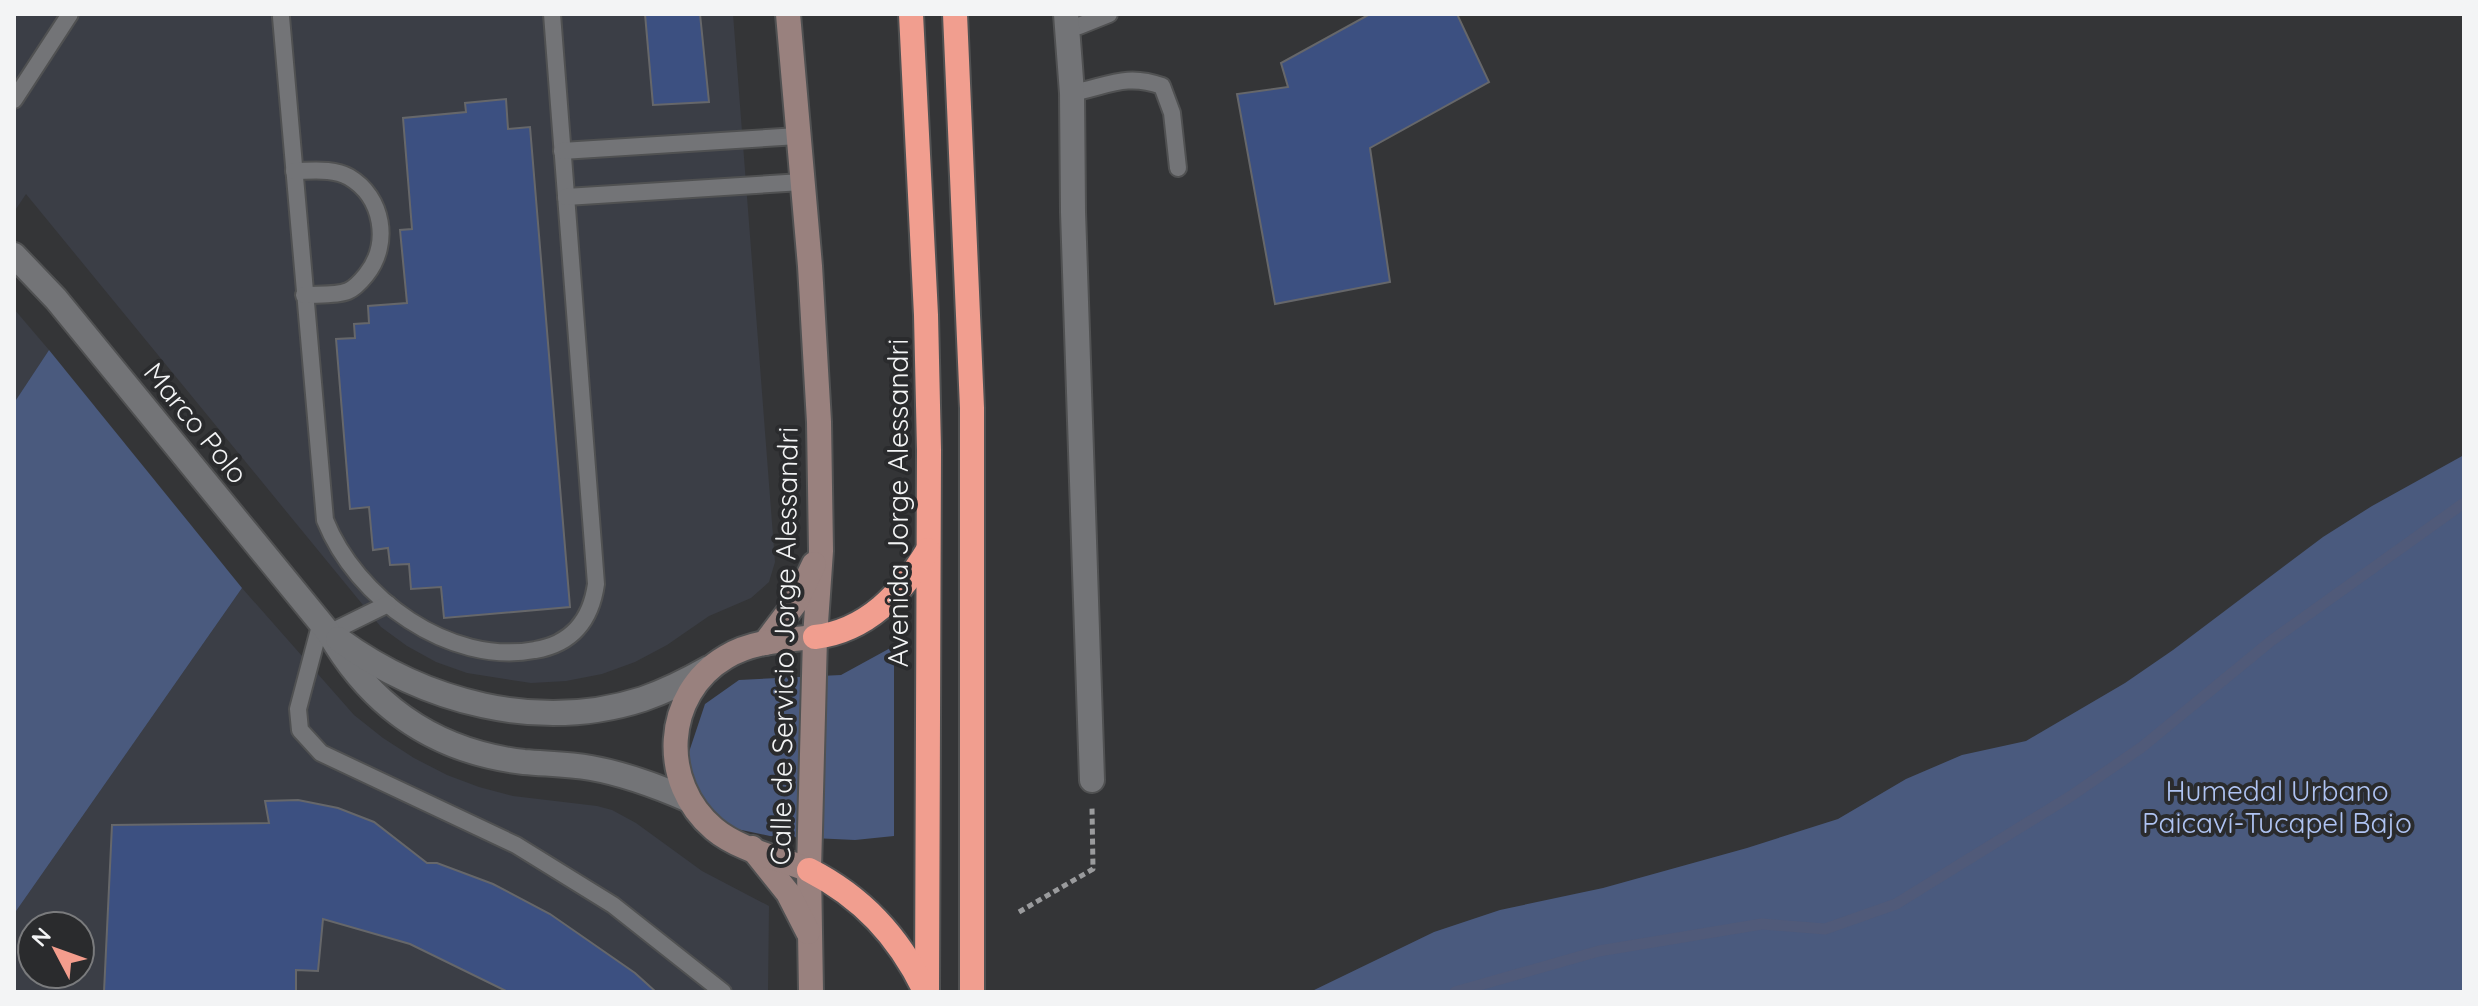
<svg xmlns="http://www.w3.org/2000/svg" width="2478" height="1006" font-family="Quicksand,sans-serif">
<rect width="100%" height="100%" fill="#343537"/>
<g fill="#3b3e46" fill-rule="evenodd">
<polygon points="14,14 733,14 775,562 769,582 751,598 709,616 667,645 635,662 602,674 566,681 531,683 467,673 436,662 407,646 381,627 26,194 14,212"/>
<polygon points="14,309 49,350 14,403"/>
<path d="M242,588L354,715L383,738L414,758L447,775L479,787L513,796L597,806L612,810L636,823L702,871L769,906L768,992H14V914ZM32,926H80V974H32Z"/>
</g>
<g fill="#4a5a7e">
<polygon points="49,350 242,588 14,914 14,403"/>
<polygon points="2464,455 2464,992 1310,992 1434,932 1500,910 1603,888 1747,848 1838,819 1906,779 1962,755 2026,741 2125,683 2173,650 2323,537 2372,506"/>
<polygon points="894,646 894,836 855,840 770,836 732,828 702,807 687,758 705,704 739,680 841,675"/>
</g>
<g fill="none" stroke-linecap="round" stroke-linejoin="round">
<polyline stroke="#505a79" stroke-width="11" points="1455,992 1599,951 1762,924 1825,929 1896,904 2071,796 2142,747 2271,641 2464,503"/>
</g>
<g fill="#3c5081" stroke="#66676a" stroke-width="2">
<polygon points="645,14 700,14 709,102 653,105"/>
<polygon points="1370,14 1457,14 1489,82 1370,148 1390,282 1275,304 1237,94 1288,87 1281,63"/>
<polygon points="506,99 508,129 530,127 570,607 444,618 441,587 411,589 409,564 390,565 388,548 373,550 369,507 350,509 336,339 355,338 354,324 369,323 368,306 407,303 400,230 412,229 403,118 466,112 465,103"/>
<polygon points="298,800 338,808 374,822 427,863 437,863 493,884 550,914 635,973 656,992 508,992 410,944 323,919 318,971 296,970 296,992 104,992 112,825 269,823 265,801"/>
</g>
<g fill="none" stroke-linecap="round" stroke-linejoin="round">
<defs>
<g id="lane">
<path d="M281,17L325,520C356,598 449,666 535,650C572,644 591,620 596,584L552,14"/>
<polyline points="1067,26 1079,26 1109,14"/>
<path d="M1072,93C1108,86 1126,73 1162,86L1172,113L1178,168"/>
<polyline points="14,100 70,14"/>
<polyline points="562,151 798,136"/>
<path d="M294,171C312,171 333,168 349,177C383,197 391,244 366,275C362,280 355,288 348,291C336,296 317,294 304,295"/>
<polyline points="566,197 802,182"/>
<polyline points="321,622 298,709 300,730 321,753 516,845 613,905 723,992"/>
<polyline points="329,633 388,604"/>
</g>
<g id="street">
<polyline points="1066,14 1072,93 1073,212 1092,780"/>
<path d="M14,255L56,299L329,633C372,708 437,752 524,762C546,764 568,764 591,768C625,774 657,786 689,800"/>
<path d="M338,639C424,702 538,733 643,699C666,691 688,680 709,668"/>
</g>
<g id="secondary">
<polyline points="788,14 810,266 819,422 821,551 815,637 809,870 811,992"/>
<polyline points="765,643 796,602 814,564"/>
<polyline points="752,848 788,893 808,932"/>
<path d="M809,870C779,858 739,850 714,829C659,783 663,694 726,657C752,641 785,640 815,637"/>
</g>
<g id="highway">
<polyline points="911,14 926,315 929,450 927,992"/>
<polyline points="955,14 972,408 972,992"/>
<path d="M815,637C867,631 902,593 928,550"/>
<path d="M809,870C862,897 898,936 924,989"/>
</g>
</defs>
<use href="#lane" stroke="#505152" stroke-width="20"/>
<use href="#street" stroke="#505152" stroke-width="28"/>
<use href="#secondary" stroke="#505152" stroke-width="28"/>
<use href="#highway" stroke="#505152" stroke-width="28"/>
<polyline stroke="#9a9b9d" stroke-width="5" stroke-dasharray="6 4" stroke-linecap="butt" points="1019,912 1093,869 1092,807"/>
<use href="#lane" stroke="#737477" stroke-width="16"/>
<use href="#street" stroke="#737477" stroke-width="24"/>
<use href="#secondary" stroke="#99817e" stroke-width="24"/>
<use href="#highway" stroke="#f19e8f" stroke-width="24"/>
</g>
<g text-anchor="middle" stroke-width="8" stroke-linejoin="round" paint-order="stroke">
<g font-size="28" fill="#f3f4f5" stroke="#2a2b2d">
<text transform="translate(196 423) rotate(51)" y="10">Marco Polo</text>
<text transform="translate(898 503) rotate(-90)" y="10">Avenida Jorge Alessandri</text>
<text transform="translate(784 646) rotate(-89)" y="10">Calle de Servicio Jorge Alessandri</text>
</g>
<g font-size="28" fill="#afc3f2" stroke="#2a2b2d">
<text x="2277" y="801">Humedal Urbano<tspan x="2277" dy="32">Paicaví-Tucapel Bajo</tspan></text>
</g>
</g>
<rect width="2478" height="1006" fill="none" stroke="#f3f4f5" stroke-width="32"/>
<g transform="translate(56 950) rotate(311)"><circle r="38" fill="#2a2b2d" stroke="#7a7b7d" stroke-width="2"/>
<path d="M0-6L14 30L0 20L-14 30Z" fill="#f49d8d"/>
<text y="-12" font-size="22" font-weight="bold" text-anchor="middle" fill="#f3f4f5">N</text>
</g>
</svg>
